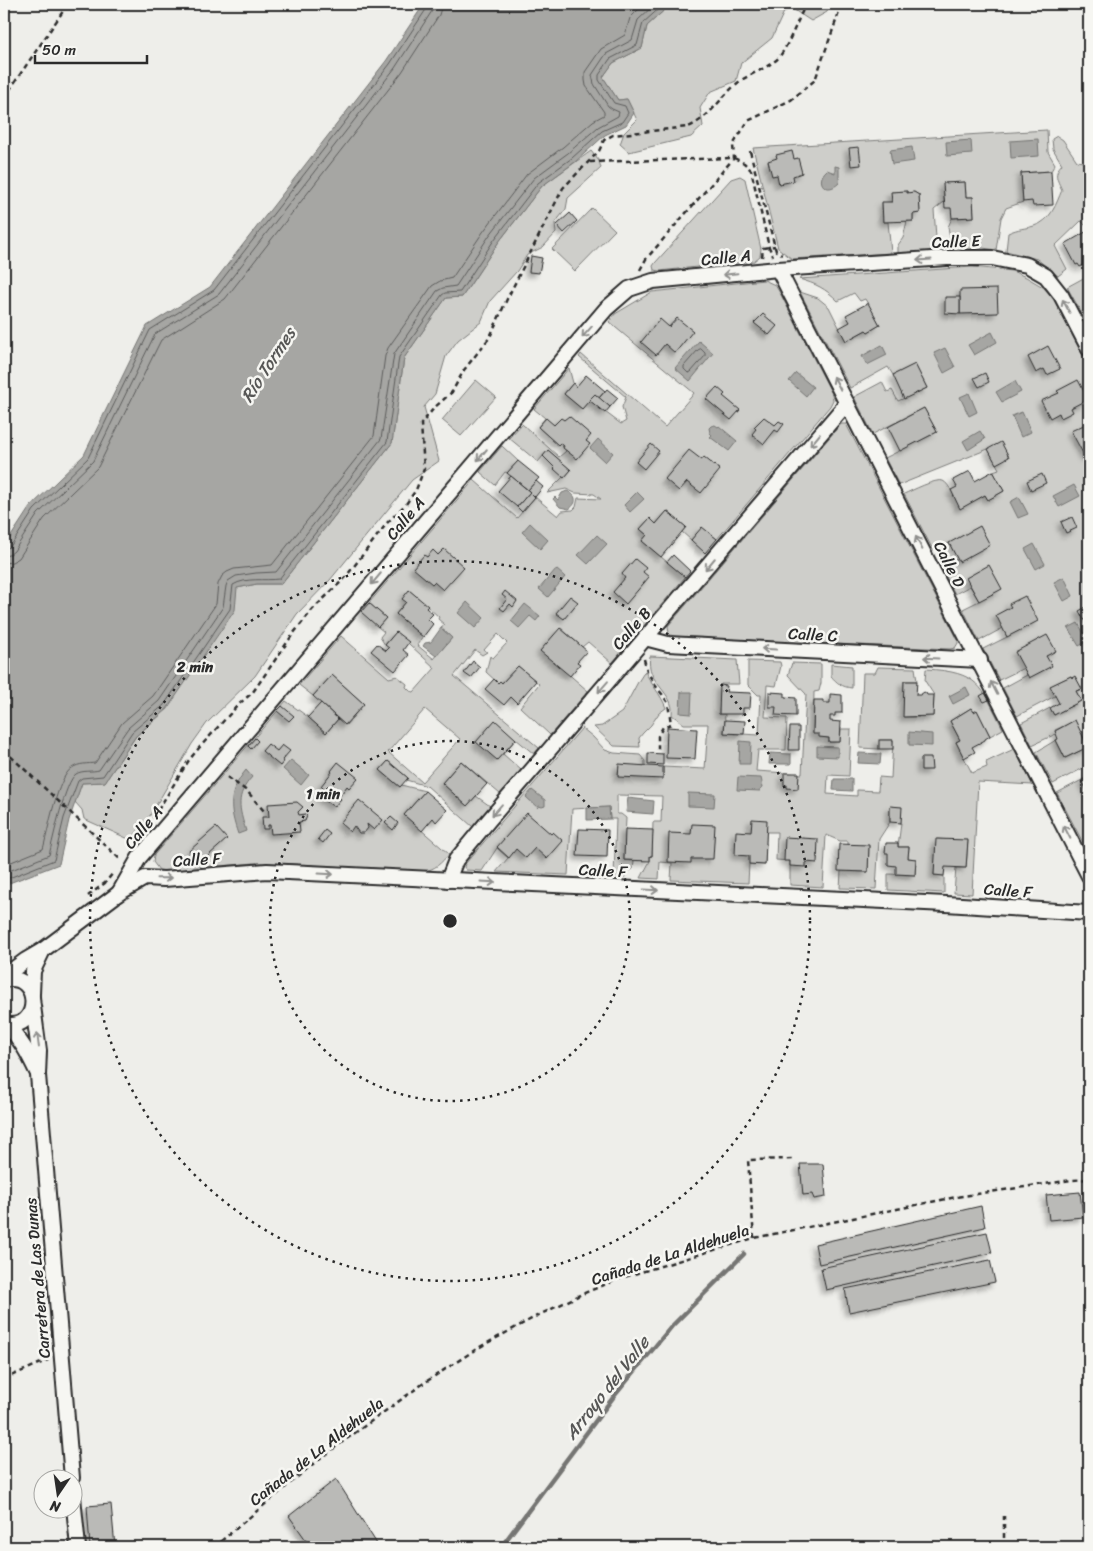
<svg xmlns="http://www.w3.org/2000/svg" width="1093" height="1551" font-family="Sriracha,sans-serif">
<defs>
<filter id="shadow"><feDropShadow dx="-4" dy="4" stdDeviation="2.5" flood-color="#0004"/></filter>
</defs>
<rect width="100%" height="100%" fill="#eeeeea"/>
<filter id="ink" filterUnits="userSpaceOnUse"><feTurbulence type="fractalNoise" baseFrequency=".02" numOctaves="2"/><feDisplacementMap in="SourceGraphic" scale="10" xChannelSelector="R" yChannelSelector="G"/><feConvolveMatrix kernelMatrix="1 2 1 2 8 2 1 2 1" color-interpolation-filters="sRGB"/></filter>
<g filter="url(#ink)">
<g fill="#cececa" stroke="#7c7c7a" fill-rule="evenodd">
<polygon points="671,4 830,4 827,12 811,21 791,8 784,12 772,38 741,63 736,81 710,92 700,108 703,126 691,137 629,152 620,144 624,133 637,120 627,99 618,100 603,77 613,63 642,48 647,26"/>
<polygon points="1047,130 1048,152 1055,164 1051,171 1021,173 1023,202 1006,208 1001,218 996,250 983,248 952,250 948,227 952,218 974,217 973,197 966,197 965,182 943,183 944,202 934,210 937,251 898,253 898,245 903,238 907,221 913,221 913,214 920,213 919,195 914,192 907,193 907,191 892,192 892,202 882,203 883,222 888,222 891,253 792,259 778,248 753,148"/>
<path d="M1057,136L1063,140L1077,161L1089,163V226L1087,227L1081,221L1055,246L1067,269L1058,276L1037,259L1006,251L1008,233C1019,228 1024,229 1034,226C1051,221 1056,204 1062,190C1057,179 1053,174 1062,164L1053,149L1052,139Z"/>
<polygon points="591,151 599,161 601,168 568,198 566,209 555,223 556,233 543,247 527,255 517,271 490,301 481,322 458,340 446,356 435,394 424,407 439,461 412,480 330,580 297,614 255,676 207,723 192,744 151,814 131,840 84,819 82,810 75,802 82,783 105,782 136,736 168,709 237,588 257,584 281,584 392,443 404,358 446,298 462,297 498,243 542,186"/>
<polygon points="740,176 745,179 761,249 760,256 754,261 659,271 654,270 653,266 655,263 731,179"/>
<polygon points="592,208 615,230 575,271 552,249"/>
<path d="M972,267L1012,271L1026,277L1043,287L1054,299L1089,367V765L1053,784L1036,752L1056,740L1065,758L1088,747L1075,721L1055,730L1056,734L1032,745L1021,723L1050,708L1054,715L1081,701L1076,691L1081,689L1075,677L1072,678L1071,676L1051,686L1055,696L1017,716L1003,688L1027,675L1024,668L999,680L983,649L1007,637L1003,628L979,641L963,609L979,601L970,586L955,594L941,567L958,559L949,543L933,550L904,494C911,491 936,478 943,481C949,483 957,502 960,508L985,495L988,500L1004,491L993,471L999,469L988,449L899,485L885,458L937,432L924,408L873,434L854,397L882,382L887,392L892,390L898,401L927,388L915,365L893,375L888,367L850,388L800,292L818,298L829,307L846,341L866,330L868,332L880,325L865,299L860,301L854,293L838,301C825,288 816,284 799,279Z"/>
<polygon points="1089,275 1089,326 1067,287"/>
<path d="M764,280L775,285L780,293L832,394L833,400L830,406L717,539L702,528L691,540L682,532L686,527L667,511L656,524L650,518L640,529L647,535L642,541L685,577L612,663L588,642L582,647L561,628L541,650L588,691L550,735L520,707L539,684L518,666L502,683H498L486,672L490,656L493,658L507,643L498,634L484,650L487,652L482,655L475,650L454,676L539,748L534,754L516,739L503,754L521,770L500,794L461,761L442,783L467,806L476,796L490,806L473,827L427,786L406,780L407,777L388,761L380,770L400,787L401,785L425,791L404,815L449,854C441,863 435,870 423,871L293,864L254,863L165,871L159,870L153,862L154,855L286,701L308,717L326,733L338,719L346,725L364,704L332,675L313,696L299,685L341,636L389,678L397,676L407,684L406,687L410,691L414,692L435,668L396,632L385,645L380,637L384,632L378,627L386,618L369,603L474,480L517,518L535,497L558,516L562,511L573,510L576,507L578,498L601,499L594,494L575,493L566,489L547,493L563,477L564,478L571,470L548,450L538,462L509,438L522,424L559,457L566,451L560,443L558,445L538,427L545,418L534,409L569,368L573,383L564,394L582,409L589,400L621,424L626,421L622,407L626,397L579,357L581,354L665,427L691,397L694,393L609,322L615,314L652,292ZM410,591L439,617L438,619L445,625L441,628L452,638L434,659L417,645L423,637L396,614L406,602ZM425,709L460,739L422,782L388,752Z"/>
<polygon points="476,380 496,397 461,436 442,420"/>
<polygon points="841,424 846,424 847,426 957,638 958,643 955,648 950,649 675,637 669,634 668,626"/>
<polygon points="502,446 518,461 507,473 505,472 495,485 480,472"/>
<path d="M650,656L737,660L739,684H721L719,714H725L724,733L759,735L761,695H758L748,685V661L780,662L781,666L776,686L767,685L765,717L787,718L786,750H758L756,771L802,774L806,694L788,675L792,663L821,664V683L819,691L814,692L813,733L819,734L820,737L829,738V742H840L841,729H851L849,776L828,775L827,794L857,796V790L878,791L879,777L891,778L893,740H880L879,749L860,748L863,673H875L878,667L915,668L917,681H904V717H919V716H933L934,695L925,681L926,669C979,672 981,685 1003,729L990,736L977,711L974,712L971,708L950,721L960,740L956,742L972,773L987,767L986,762L1014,749L1033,785L978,782L972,894L954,893L956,868H966L968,841L937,839L934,875L944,876V893L888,890V874L915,875L916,859L908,858L909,847H898L901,823L890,807V822L879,839L876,889L840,888L841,871L868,872L869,846L848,845V841H840L826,835L823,887L790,885V861L776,860L777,832H766L765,865L749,864L748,883L671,880L672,863L660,862L659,879L641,878L650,861V856H652L653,822H661L662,796L617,795V814H621L626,818L624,860L634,861L633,869L629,871L625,877H614L616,819H610L609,807L572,809L568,875L496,872L508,858L497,848L482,871L466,870L464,867L465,864L582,728L593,737L605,750L614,753L640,755L645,761V766L619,765L618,776L663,778V767L705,769L708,724H684L672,715C675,691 645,684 650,656Z"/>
<path d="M831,664L852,666V688C842,687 837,683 831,676Z"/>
<path d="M645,671C651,685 661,694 666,708L659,713L651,725L643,733L639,738L640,747L614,746L594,727L602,726L622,712L638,682Z"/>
<polygon points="1082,780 1089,795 1089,854 1057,793"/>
</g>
<g fill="#a6a6a3" stroke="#757573">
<polygon points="424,4 671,4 647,26 642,48 613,63 603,77 618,100 627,99 634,113 626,125 605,135 575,162 542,186 498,243 462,297 446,298 404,358 392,443 281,584 257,584 237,588 235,610 167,709 136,736 105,782 82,783 69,820 59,864 4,885 4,547 30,507 84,455 147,326 210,287 386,61"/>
<polygon points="1038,139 1039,156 1011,158 1010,141"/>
<polygon points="971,140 972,154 947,156 946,142"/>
<polygon points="912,147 914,161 892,164 890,150"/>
<path d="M835,166L839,167V183C826,196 814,181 827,170L835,173Z"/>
<polygon points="992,332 997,342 974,355 968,345"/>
<polygon points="699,341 713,353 690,381 675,368"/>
<polygon points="882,345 887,355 867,365 862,356"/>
<polygon points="945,348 955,367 944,373 934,353"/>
<polygon points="796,373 813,387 806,396 789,381"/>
<polygon points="1015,381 1021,392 1002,402 996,392"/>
<polygon points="969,393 977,412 969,416 960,397"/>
<polygon points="1022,412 1031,432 1021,437 1012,416"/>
<polygon points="715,425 718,427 719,426 737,441 729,451 710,437 712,435 710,433 709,428 711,426"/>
<polygon points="980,431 985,439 968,450 963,441"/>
<polygon points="598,439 613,453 605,462 590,448"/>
<polygon points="1074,485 1080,496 1059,507 1053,496"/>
<path d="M567,491C577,495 578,503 569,509L560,507L553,499L555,497L558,500L562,493Z"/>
<polygon points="637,492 644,499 630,512 624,505"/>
<polygon points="1019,497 1028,514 1018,518 1010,502"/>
<polygon points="530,523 548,540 540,549 522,532"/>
<polygon points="597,535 607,544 588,564 578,555"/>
<polygon points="1034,544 1045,564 1036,569 1025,549"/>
<polygon points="556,569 565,577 548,597 539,589"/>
<polygon points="1064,577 1073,596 1064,601 1054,582"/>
<polygon points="467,602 484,618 475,628 458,613"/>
<polygon points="525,604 540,616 536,621 530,616 519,628 511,621"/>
<polygon points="1078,623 1088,641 1079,646 1068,628"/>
<polygon points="441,628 452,638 436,656 423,646 425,643 431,642"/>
<polygon points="966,687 970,695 953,704 949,696"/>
<polygon points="681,692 692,692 691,714 680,713"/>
<polygon points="909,732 932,734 932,746 909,745"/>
<polygon points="740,741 751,742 750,764 739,764"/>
<polygon points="817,746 838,747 838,757 817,756"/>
<polygon points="770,753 791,754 791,764 769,764"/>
<polygon points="859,753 881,754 880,764 858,763"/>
<polygon points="291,760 309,775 301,785 283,769"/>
<path d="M246,770L252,777C235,796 239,808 246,831L238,834C229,808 228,792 246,770Z"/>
<polygon points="738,777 761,778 763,787 760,789 760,791 737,790"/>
<polygon points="834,779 852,779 852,791 833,790"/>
<polygon points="532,790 545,800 545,806 542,807 539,806 538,808 526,797"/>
<polygon points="688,793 715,794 714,807 688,806"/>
<polygon points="628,798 654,801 653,814 626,812"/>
<polygon points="609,807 610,819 587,820 587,808"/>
</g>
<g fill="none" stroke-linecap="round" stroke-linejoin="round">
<g stroke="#5c5c5b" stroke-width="1">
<polygon points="701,349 705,353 705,356 691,372 688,373 684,369 684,366 698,350"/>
<polyline points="4,549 10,547 34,510 88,458 150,330 214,290 390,64 427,8 428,4"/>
<polyline points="4,556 9,555 14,551 38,514 93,461 155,334 219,294 395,68 432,11 434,4"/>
<polyline points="4,563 12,562 19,558 44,519 98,467 161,340 225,299 402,72 439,15 442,4"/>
<path d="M4,865L43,849C48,832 57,777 72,768C79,763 88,764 95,763L122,723L153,696L216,604L218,584L222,576L227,572L234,569L272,565L374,436L385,356L388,348L432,286L440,281L452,278L483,232L527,174L563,147L593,121L604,115V112L586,86L585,80V72L601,49L625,35L630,18L644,4"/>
<path d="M4,873L49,855C53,840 65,781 76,774C82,770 92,772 99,770L128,728L159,701L223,607L226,586L228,581L236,576L256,573L276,572L381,439L394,354L437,291L443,288L456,286L489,236L534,178L568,153L598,127L618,116L619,112L612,109L608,106L594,84L592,75L606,54L632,40L638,20L655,4"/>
<path d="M4,880L54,860L64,818L78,781L82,778L103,776L132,732L164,705L230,609L233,585C246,577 264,581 279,579L387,442L399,357L442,295L445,293L460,292L494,240L538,183L572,158L602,131L622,122L628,113L625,106L614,103L599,80V75L610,59L637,45L643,23L664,4"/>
</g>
<polyline stroke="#757573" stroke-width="4.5" points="501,1547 615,1395 672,1326 744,1254"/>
</g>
<g fill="#babab7" stroke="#2b2b2b" filter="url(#shadow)">
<polygon points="859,147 861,165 851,166 849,148"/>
<polygon points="792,151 794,159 798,158 802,173 793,176 794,181 779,184 777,175 772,176 768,161 777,158 776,155"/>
<polygon points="1051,171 1053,205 1033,206 1032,201 1023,202 1021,173"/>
<polygon points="965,182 966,197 973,197 974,217 952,218 951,208 945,208 943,183"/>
<polygon points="907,191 907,193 914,192 919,195 920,213 913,214 913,221 883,222 882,202 892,202 891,192"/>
<polygon points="570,213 577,221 564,233 557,225"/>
<polygon points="1089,230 1089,262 1080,267 1078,264 1076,265 1065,244"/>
<polygon points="531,256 542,258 539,273 529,272"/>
<polygon points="997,289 998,313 960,314 960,290"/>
<polygon points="945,297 960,297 960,314 945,313"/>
<polygon points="868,303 880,325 868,332 866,330 846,341 839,328 850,322 846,315"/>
<polygon points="763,314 777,326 769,335 754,323"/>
<polygon points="677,318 693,331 675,353 665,344 656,355 641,342 660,319 669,327"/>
<polygon points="1048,346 1060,369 1047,375 1044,369 1036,373 1028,357"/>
<polygon points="915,364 927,388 904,399 893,375"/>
<polygon points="985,373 989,382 979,387 974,378"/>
<polygon points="586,375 605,391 599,398 595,394 582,409 564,394 573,383 576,387"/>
<polygon points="1078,380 1088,399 1071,408 1073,412 1061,418 1059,413 1050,418 1041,401 1059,393 1057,391"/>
<polygon points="717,387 725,394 723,396 740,410 731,420 706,399"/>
<polygon points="607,389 618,398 610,407 599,398"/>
<polygon points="595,394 610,407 605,413 589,400"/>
<polygon points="924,408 937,432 900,451 888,427"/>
<polygon points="569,416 591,435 586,441 590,444 577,459 563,448 564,446 560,443 558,445 538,427 546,418 554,425 561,418 564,420"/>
<polygon points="764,417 775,425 779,421 784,424 778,432 775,430 764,444 752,434 756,429 754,427"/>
<polygon points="1088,423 1089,426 1089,455 1085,457 1071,431"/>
<polygon points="1001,442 1009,457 996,464 988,449"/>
<polygon points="651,444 659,451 644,469 636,462"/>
<polygon points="548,450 571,470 564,478 554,469 555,468 543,456"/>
<polygon points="689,450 702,460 704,457 720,470 701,493 687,482 679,491 665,479"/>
<polygon points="518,461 539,478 528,490 507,473"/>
<polygon points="970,471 975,481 993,471 1004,491 988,500 985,495 960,509 951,490 957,487 953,480"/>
<polygon points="1042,474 1046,483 1031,490 1027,481"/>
<polygon points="511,476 530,492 517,507 498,491"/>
<polygon points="536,481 543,487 535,497 528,490"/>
<polygon points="530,492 535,497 522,512 517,507"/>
<polygon points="667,511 686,527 661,557 642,541 647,535 640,529 650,518 656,524"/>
<polygon points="1072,517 1077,528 1066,533 1061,522"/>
<polygon points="980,526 990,545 959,562 949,543"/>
<polygon points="702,527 717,539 705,553 691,540"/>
<polygon points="444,549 464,567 443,590 434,582 432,584 413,568 424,555 427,557 433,550 438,555"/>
<polygon points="673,555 690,571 685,577 667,562"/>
<polygon points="635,559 646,568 643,572 649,577 626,604 613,592 625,578 622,574"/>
<polygon points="989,565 1002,589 979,601 966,578"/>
<polygon points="409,590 428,606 426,608 433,614 428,619 433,624 423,637 396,614 406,602 402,599"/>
<polygon points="505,591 517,601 513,607 510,604 504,611 500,608 507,599 502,595"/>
<polygon points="570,596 578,602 564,619 556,613"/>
<polygon points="1025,596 1038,621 1007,637 996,615 1011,607 1009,604"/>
<polygon points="369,603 386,618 378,627 361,612"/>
<polygon points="1086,607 1089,614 1089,618 1084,620 1079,611"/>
<polygon points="560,628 587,651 577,662 580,664 570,676 540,651"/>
<polygon points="396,632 409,642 403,650 409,655 395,671 371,651 377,644 386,651 389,648 385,645"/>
<polygon points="1047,635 1056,651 1046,656 1052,666 1029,678 1015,652"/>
<polygon points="473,661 480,667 471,678 464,673"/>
<polygon points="518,666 536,681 517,703 511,697 504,705 485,689 494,679 498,683 500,681 502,683"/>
<polygon points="332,675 364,704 345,725 313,696"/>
<polygon points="1071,676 1072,678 1075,676 1082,689 1076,691 1081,701 1054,715 1050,708 1059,703 1050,686"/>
<polygon points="904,681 917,681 916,695 920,695 924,692 926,693 927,695 934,695 933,716 903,717"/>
<polygon points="720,685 727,686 726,692 751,693 750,708 743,708 743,714 719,714"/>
<polygon points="769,692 785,693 785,697 796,698 796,716 775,715 776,707 769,707"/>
<polygon points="985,693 989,700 984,702 980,696"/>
<polygon points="830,694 842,695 842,713 835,713 835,716 830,716 830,721 841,722 840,742 829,742 829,738 819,737 819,734 813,734 814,700 823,700 823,703 830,703"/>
<polygon points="321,703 338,719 326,733 308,717"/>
<polygon points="282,706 294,716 289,721 277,711"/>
<polygon points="971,708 974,712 977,710 990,736 985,739 985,740 972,747 975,752 964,758 956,742 960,740 950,721"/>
<polygon points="495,720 516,739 497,760 476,742"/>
<polygon points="725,720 745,721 744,734 724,733"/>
<polygon points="1075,720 1088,747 1065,758 1056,740 1058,739 1055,731"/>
<polygon points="667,727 697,729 695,759 666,758"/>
<polygon points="790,727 799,727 799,750 789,750"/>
<polygon points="255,738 258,741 251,749 248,746"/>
<rect x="879" y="740" width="14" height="9"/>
<polygon points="268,744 277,751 282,745 290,751 282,760 284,761 280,766 262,751"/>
<polygon points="648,753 663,754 663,765 648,764"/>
<polygon points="921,758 931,758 932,770 921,770"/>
<polygon points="388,761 408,778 400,787 380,770"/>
<polygon points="461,761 487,784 467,806 442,783"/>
<polygon points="338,762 358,778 349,788 347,786 339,797 341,799 334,807 320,797 325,790 321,786 332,772 331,771"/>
<polygon points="619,764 663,767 663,779 618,777"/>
<polygon points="784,773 799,773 798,789 787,788 787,785 784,785"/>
<polygon points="1089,776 1089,795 1082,780"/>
<polygon points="425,791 447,810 436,822 433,818 422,831 404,815"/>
<polygon points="359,800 383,820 374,830 367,824 368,828 364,833 359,833 354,826 350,832 340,823"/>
<polygon points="297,802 303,807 298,812 299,815 305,814 307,816 305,821 299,822 300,832 271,834 270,825 268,825 268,829 263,829 262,817 269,817 268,804"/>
<polygon points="890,806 902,807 901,823 890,822"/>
<polygon points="527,813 551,834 553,832 563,841 547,859 535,848 526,858 516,849 509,858 497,847"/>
<polygon points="391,817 398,823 393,830 385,823"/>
<polygon points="752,819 767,820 765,865 749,864 749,856 735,855 736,831 751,832"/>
<polygon points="692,824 715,825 713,859 691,859 691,863 668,862 669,833 691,834"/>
<polygon points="216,827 227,839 200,863 189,851"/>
<polygon points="579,829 608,830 607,857 577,856"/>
<polygon points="625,829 653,830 652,856 650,856 650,861 624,860"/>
<polygon points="325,830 330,834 323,843 318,839"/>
<polygon points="785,837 818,839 817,863 806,862 806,867 790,866 790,861 784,861"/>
<polygon points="936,839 968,840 966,868 945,867 944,876 934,875"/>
<polygon points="886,843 898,843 898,847 909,847 908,858 916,859 915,875 896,874 896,866 888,865 888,853 885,853"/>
<polygon points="839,844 869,845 868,872 838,871"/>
<polygon points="800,1164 823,1164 826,1197 814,1199 812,1194 803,1195"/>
<polygon points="1080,1192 1083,1217 1049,1220 1046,1195"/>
<polygon points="981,1206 985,1227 819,1264 815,1244"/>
<polygon points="987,1232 992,1253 826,1290 821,1268"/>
<polygon points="990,1260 995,1282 849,1312 845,1289"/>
<polygon points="336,1479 379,1547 311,1547 289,1516"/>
<polygon points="111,1504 115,1547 90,1547 87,1506"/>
</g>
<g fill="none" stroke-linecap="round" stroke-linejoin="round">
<defs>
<g id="street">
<polyline points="778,269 1089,876"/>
<polyline points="645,638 668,644 980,660"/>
<polyline points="448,880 456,860 489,820 847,403"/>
<polyline points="119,893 139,858 606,309 629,289 653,281 778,269 947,258 992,258 1027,265 1046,276 1061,295 1089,349"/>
<polyline points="4,978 7,974 26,960 43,950 119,893 145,878 164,879 267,871 946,904 1089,913"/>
<path d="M4,980C42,971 42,1033 4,1024"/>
<polyline points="32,994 33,971 43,950"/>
<polyline points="33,1006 39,1051 38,1075 72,1478"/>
<path d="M7,1025C21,1040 28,1053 37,1072"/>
<polyline points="72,1487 78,1547"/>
</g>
</defs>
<use href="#street" stroke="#2b2b2b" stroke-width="18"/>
<g stroke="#2b2b2b" stroke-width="2.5" stroke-dasharray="5 4" stroke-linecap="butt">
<polyline points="4,98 68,4"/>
<polyline points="750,151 776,251 782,254"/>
<polyline points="590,162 734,158 744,163 751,170 769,247 773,256"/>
<polyline points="762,257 763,248 775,246"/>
<polyline points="640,270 646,259 734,158 733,145 748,121 791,100 815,80 842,4"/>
<polyline points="644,659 647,671 655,685 662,694 668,703 671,724 663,727 658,736 658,751"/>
<polyline points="4,750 121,860"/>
<polyline points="227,777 247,791 264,811"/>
<path d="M153,818L189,760L199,748L238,705L253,692L293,634L313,609L345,578L387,523L406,504L416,490L424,469L421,424L434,408L452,392L464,370L490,337L507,299L563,188L599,151L604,140L613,135L688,127C710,118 722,95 740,81C750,74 774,65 780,56C791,40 797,21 806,4"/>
<polyline points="88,896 105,883 113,873"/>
<polyline points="754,1238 748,1160 793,1159"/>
<polyline points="4,1379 48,1360"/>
<polyline points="214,1547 319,1459 424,1383 478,1348 535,1317 582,1294 621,1278 754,1238 956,1197 1072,1180 1089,1179"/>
<polyline points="1004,1547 1004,1516"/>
</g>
<use href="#street" stroke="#f6f6f2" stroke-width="14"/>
</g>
<defs><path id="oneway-shaft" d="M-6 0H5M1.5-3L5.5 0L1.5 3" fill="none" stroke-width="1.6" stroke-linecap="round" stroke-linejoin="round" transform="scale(1.25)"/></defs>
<g stroke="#90908e">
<use href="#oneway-shaft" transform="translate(924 260) rotate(176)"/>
<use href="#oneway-shaft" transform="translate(730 274) rotate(174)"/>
<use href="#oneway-shaft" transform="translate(1066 306) rotate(-118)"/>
<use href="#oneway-shaft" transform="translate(587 332) rotate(131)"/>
<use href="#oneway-shaft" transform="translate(837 383) rotate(-117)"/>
<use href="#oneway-shaft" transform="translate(815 440) rotate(130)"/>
<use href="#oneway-shaft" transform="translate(482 455) rotate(130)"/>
<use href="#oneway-shaft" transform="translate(919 543) rotate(-117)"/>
<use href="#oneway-shaft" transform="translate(710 564) rotate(130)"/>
<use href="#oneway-shaft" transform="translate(376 579) rotate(130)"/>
<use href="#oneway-shaft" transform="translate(769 649) rotate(-177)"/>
<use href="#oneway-shaft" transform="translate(931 658) rotate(-177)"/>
<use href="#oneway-shaft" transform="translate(603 687) rotate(131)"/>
<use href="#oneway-shaft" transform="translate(994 688) rotate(-117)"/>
<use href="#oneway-shaft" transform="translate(497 810) rotate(131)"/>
<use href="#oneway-shaft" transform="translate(1067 832) rotate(-117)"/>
<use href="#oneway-shaft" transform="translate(326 874) rotate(3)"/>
<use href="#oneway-shaft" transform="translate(164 878) rotate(-1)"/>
<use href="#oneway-shaft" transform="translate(488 882) rotate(3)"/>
<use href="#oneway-shaft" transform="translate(651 890) rotate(3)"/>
<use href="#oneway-shaft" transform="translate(38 1040) rotate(-97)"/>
</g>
</g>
<g fill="none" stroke="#2b2b2b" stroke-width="2.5" stroke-dasharray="2.5 5">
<circle cx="450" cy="921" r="180"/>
<circle cx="450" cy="921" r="360"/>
</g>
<g text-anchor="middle" stroke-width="5" stroke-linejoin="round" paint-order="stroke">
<g font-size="16" fill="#2b2b2b" stroke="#f6f6f2">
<text transform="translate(956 241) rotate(-2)" y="6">Calle E</text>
<text transform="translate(726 257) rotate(-6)" y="6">Calle A</text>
<text transform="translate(405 518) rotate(-50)" y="6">Calle A</text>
<text transform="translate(950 564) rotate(63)" y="6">Calle D</text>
<text transform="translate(631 628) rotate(-49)" y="6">Calle B</text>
<text transform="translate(813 634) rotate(3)" y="6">Calle C</text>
<text transform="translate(143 827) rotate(-50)" y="6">Calle A</text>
<text transform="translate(197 859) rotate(-4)" y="6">Calle F</text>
<text transform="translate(603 870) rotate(3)" y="6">Calle F</text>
<text transform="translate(1008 890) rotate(4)" y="6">Calle F</text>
<text transform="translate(670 1254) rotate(-18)" y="6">Cañada de La Aldehuela</text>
<text transform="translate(37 1278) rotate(-95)" y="6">Carretera de Las Dunas</text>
<text transform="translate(316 1451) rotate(-38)" y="6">Cañada de La Aldehuela</text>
</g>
<g font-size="18" font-style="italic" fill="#565655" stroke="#f6f6f2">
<text transform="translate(268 365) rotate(-57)" y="6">Río Tormes</text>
<text transform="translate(607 1388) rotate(-52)" y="6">Arroyo del Valle</text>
</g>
</g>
<circle cx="450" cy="921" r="8" fill="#2b2b2b" stroke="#f6f6f2" stroke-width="2.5"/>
<g font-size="15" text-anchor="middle" font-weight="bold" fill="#2b2b2b" stroke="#f6f6f2" stroke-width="5" stroke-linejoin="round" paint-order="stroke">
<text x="195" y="672">2 min</text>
<text x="323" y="799">1 min</text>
</g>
<rect width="1093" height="1551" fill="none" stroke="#f6f6f2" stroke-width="20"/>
<rect x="10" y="10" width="1073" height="1531" fill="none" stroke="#2b2b2b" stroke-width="2" filter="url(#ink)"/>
<g transform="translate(58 1494) rotate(193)"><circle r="24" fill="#f6f6f2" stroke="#a5a5a2"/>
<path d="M0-4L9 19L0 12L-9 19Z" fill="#2b2b2b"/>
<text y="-8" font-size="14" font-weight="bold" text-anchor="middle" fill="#2b2b2b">N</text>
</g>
<path d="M35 55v8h112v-8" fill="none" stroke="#2b2b2b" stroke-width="2.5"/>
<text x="42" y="55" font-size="15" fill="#2b2b2b" stroke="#f6f6f2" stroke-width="4" paint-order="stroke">50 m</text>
</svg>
